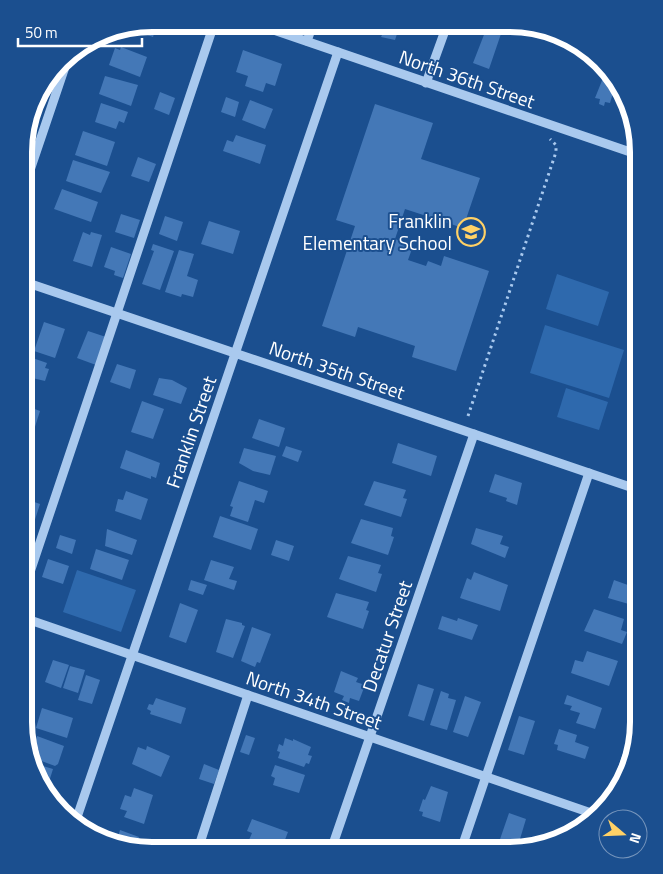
<svg xmlns="http://www.w3.org/2000/svg" width="663" height="874" font-family="'Titillium Web',sans-serif">
<rect width="100%" height="100%" fill="#1b4f8f"/>
<g fill="#2e69ad">
<polygon points="557,274 609,292 598,326 546,309"/>
<polygon points="545,325 624,350 609,398 530,373"/>
<polygon points="566,388 608,402 599,430 557,417"/>
<polygon points="77,570 136,590 121,632 63,612"/>
</g>
<g fill="#4478b7">
<polygon points="157,24 153,37 129,28 152,24"/>
<polygon points="375,24 398,24 400,25 395,40 381,37 382,35 372,31"/>
<polygon points="490,25 504,25 489,69 473,63 487,27 489,28"/>
<polygon points="121,47 147,57 140,77 109,65 115,48 120,50"/>
<polygon points="243,50 282,64 275,86 266,83 263,92 245,86 248,76 236,72"/>
<polygon points="605,73 616,83 610,103 605,102 604,106 599,104 600,99 595,98"/>
<polygon points="105,76 138,85 131,106 99,94"/>
<polygon points="160,92 175,98 169,115 154,109"/>
<polygon points="226,97 239,102 235,117 221,112"/>
<polygon points="250,100 273,109 265,129 242,120"/>
<polygon points="101,103 128,112 124,123 119,121 116,129 95,122"/>
<polygon points="375,104 433,123 421,159 480,178 463,228 405,209 395,239 413,246 408,260 426,266 428,261 441,266 444,256 489,271 456,371 412,357 415,346 358,327 355,337 322,326 355,226 336,220"/>
<polygon points="83,131 115,142 107,166 75,155"/>
<polygon points="236,135 266,145 260,164 223,151 227,140 233,142"/>
<polygon points="138,157 156,164 149,182 131,176"/>
<polygon points="73,160 110,172 101,193 66,181"/>
<polygon points="62,189 98,202 91,222 54,209"/>
<polygon points="121,214 140,220 134,238 115,232"/>
<polygon points="165,216 183,222 177,241 159,234"/>
<polygon points="209,221 240,231 233,254 201,244"/>
<polygon points="83,232 90,235 91,232 102,235 92,267 73,261"/>
<polygon points="153,244 174,251 160,290 142,284 154,251 151,250"/>
<polygon points="111,247 131,254 123,278 114,275 115,271 104,267"/>
<polygon points="179,250 194,254 187,276 198,280 193,297 182,294 181,297 165,292"/>
<polygon points="44,322 65,329 55,358 34,351"/>
<polygon points="88,331 106,337 96,365 77,358"/>
<polygon points="24,355 47,363 45,368 49,369 45,381 24,376"/>
<polygon points="117,364 136,370 130,389 110,382"/>
<polygon points="159,378 172,380 187,388 181,404 153,395"/>
<polygon points="142,401 164,409 153,439 131,432"/>
<polygon points="24,405 40,411 33,433 24,430"/>
<polygon points="259,419 285,428 279,447 252,438"/>
<polygon points="398,443 437,456 431,476 392,463"/>
<polygon points="286,446 302,451 298,462 282,456"/>
<polygon points="244,448 276,456 270,475 253,471 239,463"/>
<polygon points="126,450 160,463 156,478 151,476 151,479 120,468"/>
<polygon points="495,474 522,483 517,505 506,501 507,498 489,492"/>
<polygon points="239,481 268,491 264,503 255,500 248,522 230,516 233,507 230,506"/>
<polygon points="374,481 406,490 403,498 407,499 401,517 364,505"/>
<polygon points="126,491 148,499 141,520 115,511 118,499 123,500"/>
<polygon points="26,499 40,504 32,529 24,526"/>
<polygon points="220,516 258,529 251,550 213,537"/>
<polygon points="361,519 393,528 391,536 394,537 388,555 351,543"/>
<polygon points="476,528 503,536 500,544 509,547 505,558 471,544"/>
<polygon points="107,529 137,540 132,555 105,546"/>
<polygon points="60,535 76,540 72,554 56,548"/>
<polygon points="633,537 639,539 639,559 627,555"/>
<polygon points="276,540 294,546 289,561 271,555"/>
<polygon points="24,542 28,544 26,551 30,553 24,576"/>
<polygon points="96,549 129,560 122,580 90,569"/>
<polygon points="348,556 381,565 378,573 382,574 376,592 339,579"/>
<polygon points="48,559 69,566 63,584 42,577"/>
<polygon points="211,560 234,567 229,579 237,581 234,590 204,580"/>
<polygon points="474,572 508,585 500,611 460,598 467,578 471,580"/>
<polygon points="191,580 207,585 203,595 188,590"/>
<polygon points="614,580 639,589 639,607 608,598"/>
<polygon points="336,593 369,602 366,610 369,611 363,629 327,617"/>
<polygon points="180,603 198,610 186,643 169,637"/>
<polygon points="594,609 624,619 621,630 627,632 622,644 584,631"/>
<polygon points="442,616 457,621 458,618 478,625 472,640 438,629"/>
<polygon points="226,619 242,623 242,625 245,626 233,658 216,652"/>
<polygon points="252,627 271,634 260,663 257,662 255,667 241,661"/>
<polygon points="587,651 618,661 609,686 571,673 575,660 583,662"/>
<polygon points="53,660 69,665 61,688 45,682"/>
<polygon points="70,666 85,670 78,693 63,688"/>
<polygon points="341,671 358,678 356,682 365,685 359,701 350,698 349,703 342,700 344,696 334,692"/>
<polygon points="86,675 100,680 92,704 78,700"/>
<polygon points="418,684 434,689 424,721 408,716"/>
<polygon points="441,691 449,694 448,698 456,700 447,730 430,725"/>
<polygon points="567,695 602,708 595,729 576,723 580,713 570,710 572,706 564,704"/>
<polygon points="465,696 481,702 468,737 453,732"/>
<polygon points="156,698 186,708 181,724 150,714 151,711 147,709 149,704 153,705"/>
<polygon points="42,708 73,718 67,738 36,728"/>
<polygon points="519,716 535,721 524,755 508,750"/>
<polygon points="559,729 577,735 575,742 589,747 585,759 557,750 558,745 554,744"/>
<polygon points="246,735 255,738 249,755 240,752"/>
<polygon points="37,736 64,746 58,764 55,766 36,759 39,749 34,747"/>
<polygon points="285,738 293,741 293,739 311,747 308,755 312,756 309,764 306,763 304,767 278,758 280,752 277,751 279,744 283,746"/>
<polygon points="147,746 170,756 161,777 132,764 138,747 146,750"/>
<polygon points="33,763 53,769 47,788 37,779"/>
<polygon points="204,764 219,770 214,784 199,779"/>
<polygon points="275,765 305,775 299,793 273,785 275,778 271,776"/>
<polygon points="431,786 448,792 440,822 422,816 423,812 419,811 423,799 425,800"/>
<polygon points="134,788 153,795 144,824 124,817 127,811 120,809 125,795 131,797"/>
<polygon points="509,813 526,819 517,849 512,850 498,845"/>
<polygon points="252,819 288,832 281,850 249,840 252,833 247,831"/>
<polygon points="120,830 139,837 135,849 110,839 110,837 117,840"/>
</g>
<g fill="none" stroke-linecap="round" stroke-linejoin="round">
<polyline stroke="#a9c9ee" stroke-width="3" stroke-dasharray="2.5 4" stroke-linecap="butt" points="468,416 556,152 556,145 550,139"/>
<g stroke="#a9c9ee" stroke-width="9">
<polyline points="256,24 639,155"/>
<polyline points="307,41 313,24"/>
<polyline points="426,83 447,25"/>
<polyline points="25,185 69,55"/>
<polyline points="25,282 639,490"/>
<polyline points="24,590 214,24"/>
<polyline points="24,618 594,814"/>
<polyline points="613,797 639,720"/>
<polyline points="75,823 338,52"/>
<polyline points="198,849 248,695"/>
<polyline points="331,850 474,434"/>
<polyline points="461,850 589,473"/>
</g>
</g>
<defs>
<symbol id="school-ring" viewBox="-11 -11 22 22"><circle r="9.5" fill="#1b4f8f" stroke="#ffd166" stroke-width="1.5"/><path d="M0-5L7-2L0 1L-7-2ZM-4 1L0 2.5L4 1V4Q0 6-4 4Z" fill="#ffd166"/></symbol>
</defs>
<g fill-rule="evenodd">
<use href="#school-ring" x="455" y="216" width="32" height="32"/>
</g>
<g text-anchor="middle" stroke-width="4" stroke-linejoin="round" paint-order="stroke">
<g font-size="19" fill="#fff" stroke="#1b4f8f">
<text transform="translate(467 79) rotate(19)" y="7">North 36th Street</text>
<text transform="translate(337 370) rotate(19)" y="7">North 35th Street</text>
<text transform="translate(191 432) rotate(-71)" y="7">Franklin Street</text>
<text transform="translate(387 636) rotate(-71)" y="7">Decatur Street</text>
<text transform="translate(314 700) rotate(19)" y="7">North 34th Street</text>
</g>
<g font-size="19" fill="#fff" stroke="#1b4f8f" text-anchor="end">
<text x="452" y="228">Franklin<tspan x="452" dy="22">Elementary School</tspan></text>
</g>
</g>
<path d="M0 0H663V874H0ZM152 32H510A120 120 0 0 1 630 152V722A120 120 0 0 1 510 842H152A120 120 0 0 1 32 722V152A120 120 0 0 1 152 32Z" fill="#1b4f8f" fill-rule="evenodd"/>
<path fill="none" stroke="#fff" stroke-width="6" d="M152 32H510A120 120 0 0 1 630 152V722A120 120 0 0 1 510 842H152A120 120 0 0 1 32 722V152A120 120 0 0 1 152 32Z"/>
<g transform="translate(623 834) rotate(109)"><circle r="24" fill="#1b4f8f" stroke="#7695bc"/>
<path d="M0-4L9 19L0 12L-9 19Z" fill="#ffd166"/>
<text y="-8" font-size="14" font-weight="bold" text-anchor="middle" fill="#ffffff">N</text>
</g>
<path d="M18 38v8h124v-8" fill="none" stroke="#ffffff" stroke-width="2.5"/>
<text x="25" y="38" font-size="15" fill="#ffffff" stroke="#1b4f8f" stroke-width="4" paint-order="stroke">50 m</text>
</svg>
